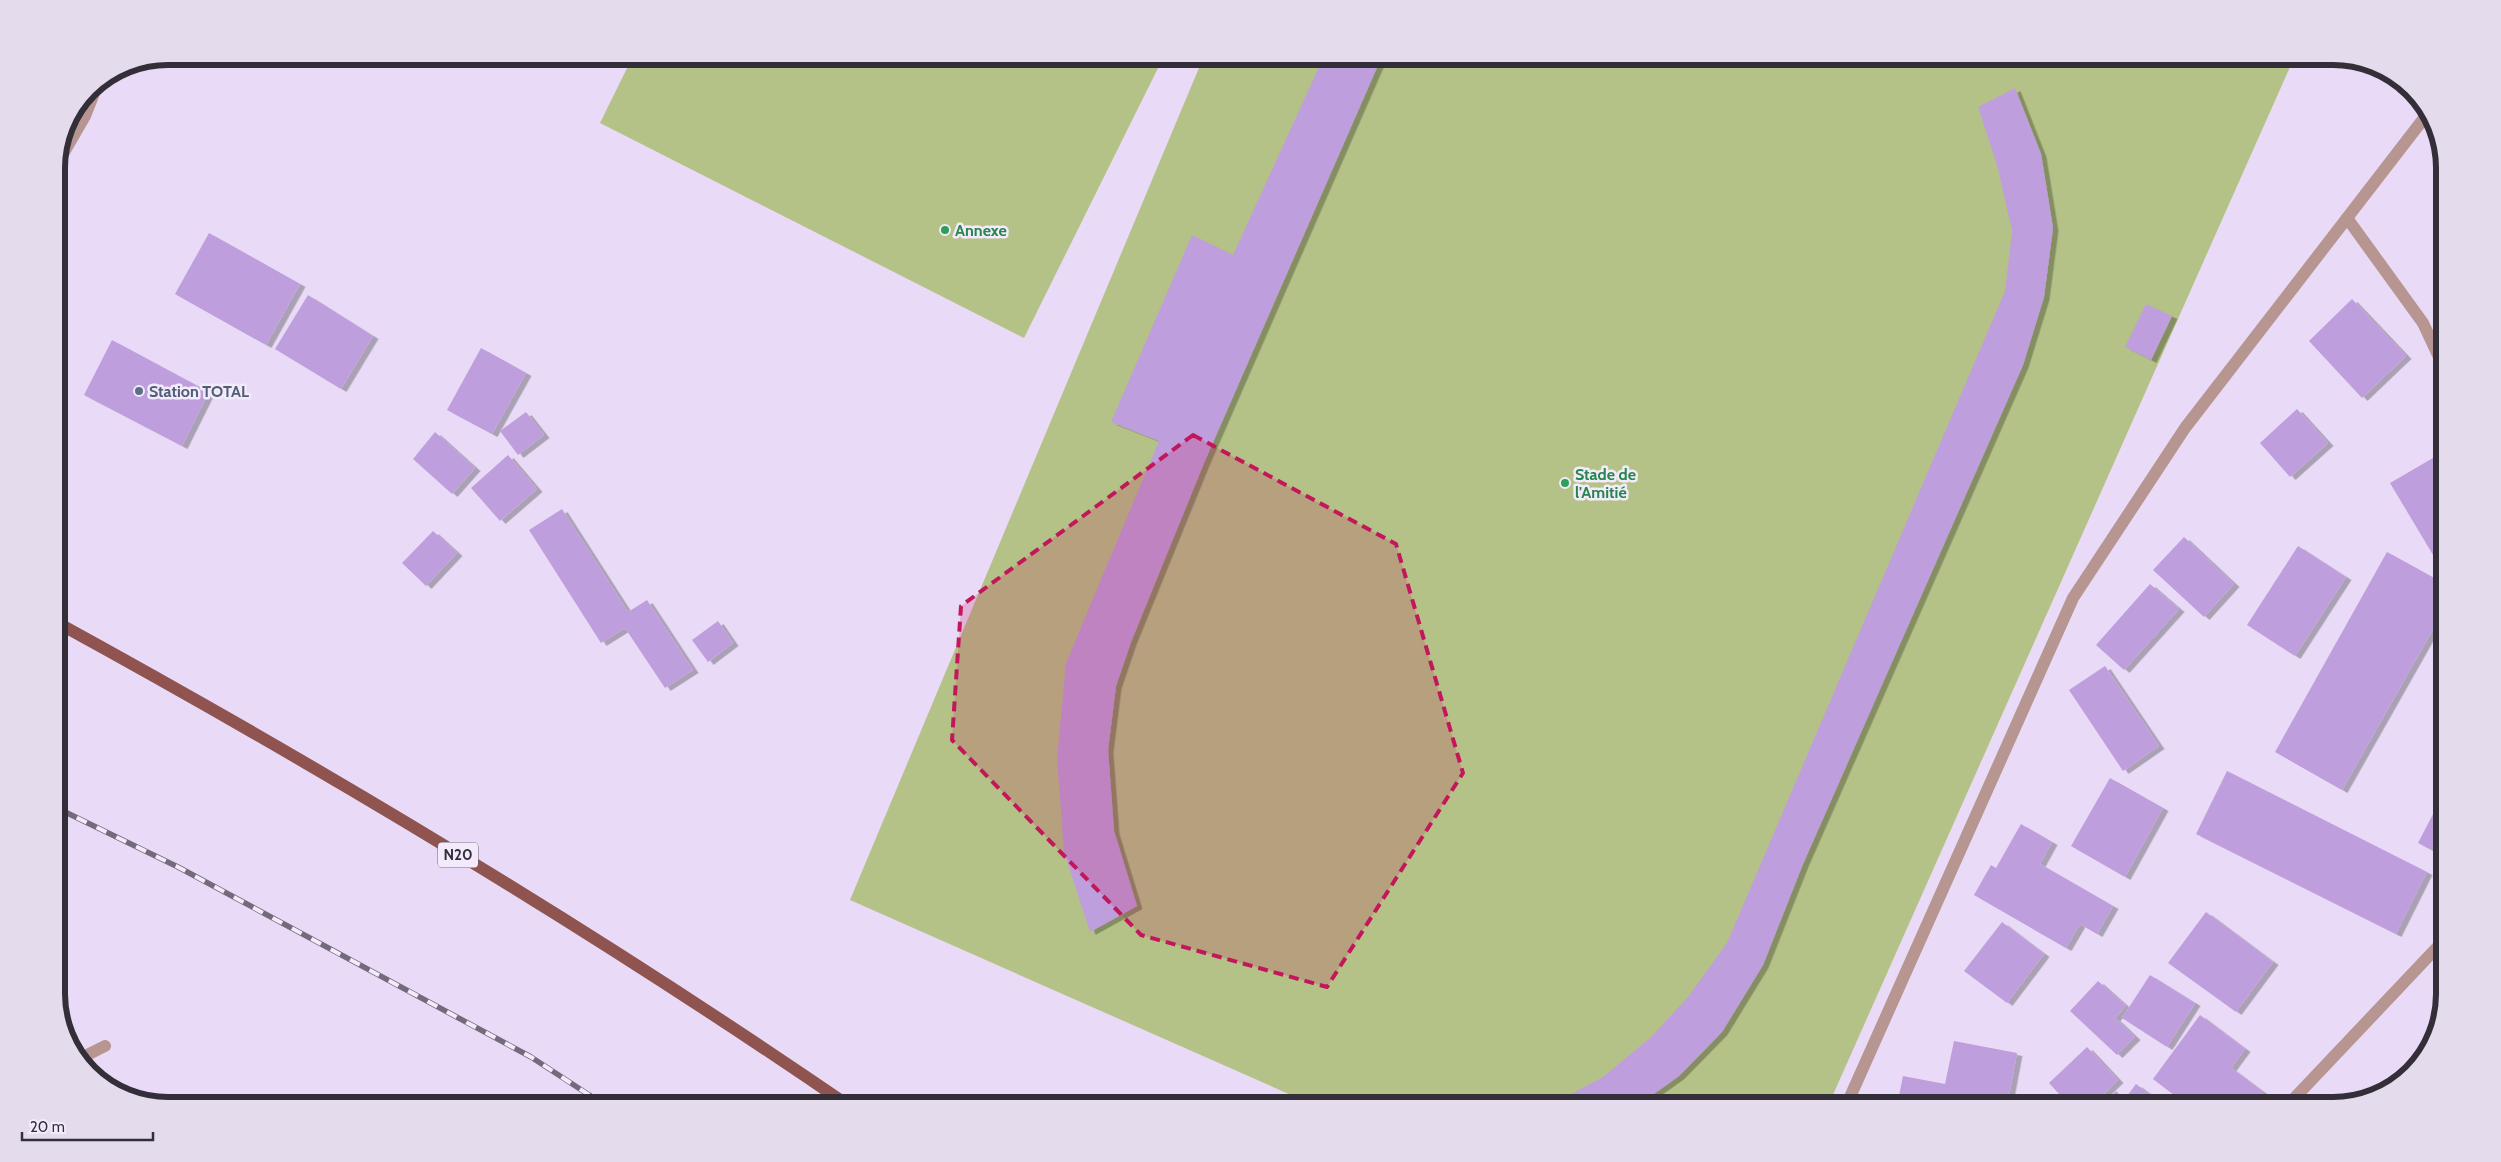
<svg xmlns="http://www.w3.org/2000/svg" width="2501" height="1162" font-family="Cabin,sans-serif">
<defs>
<filter id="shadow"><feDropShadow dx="5.5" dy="3" stdDeviation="0" flood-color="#0004"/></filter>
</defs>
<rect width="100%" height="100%" fill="#e9dbf7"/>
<g fill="#b5c287">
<polygon points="633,56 1164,56 1024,338 600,123"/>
<polygon points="1204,56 2265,56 2290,67 1828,1106 1316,1106 850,900"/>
</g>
<g fill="#be9edc" filter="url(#shadow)">
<polygon points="1324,56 1382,56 1204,463 1131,642 1116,686 1108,750 1114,831 1137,906 1090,932 1064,852 1057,758 1066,663 1159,441 1111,422 1192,235 1233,255"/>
<polygon points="2015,88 2041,154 2053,228 2044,297 2023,365 1803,864 1763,965 1722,1032 1679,1076 1637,1106 1558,1106 1556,1102 1603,1077 1651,1037 1688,997 1727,943 2005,291 2012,231 1997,165 1978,107"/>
<polygon points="209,233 300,284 266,345 175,294"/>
<polygon points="308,295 373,336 341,389 275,349"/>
<polygon points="2352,299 2406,356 2362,398 2309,341"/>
<polygon points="2146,304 2172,316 2151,360 2125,347"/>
<polygon points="112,340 209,392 182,446 84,395"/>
<polygon points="481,348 526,373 492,434 447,410"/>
<polygon points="2297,409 2328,443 2290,477 2260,443"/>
<polygon points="526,412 544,435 518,455 500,431"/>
<polygon points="435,432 475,468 452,494 413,459"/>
<polygon points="2445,451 2445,575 2390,483"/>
<polygon points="508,455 537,489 500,521 471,488"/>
<polygon points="562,509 628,612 647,600 693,670 665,688 625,628 601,643 529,530"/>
<polygon points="433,531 457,553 426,586 402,563"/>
<polygon points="2184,537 2234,584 2204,617 2153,570"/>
<polygon points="2298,546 2346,577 2295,656 2247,625"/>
<polygon points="2387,552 2445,584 2445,608 2342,790 2275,752"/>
<polygon points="2150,584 2179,609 2124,670 2096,645"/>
<polygon points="718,621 733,643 708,662 692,640"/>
<polygon points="2105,666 2159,746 2123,771 2069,690"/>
<polygon points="2227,771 2427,872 2396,934 2196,834"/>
<polygon points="2110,778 2163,808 2125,877 2071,846"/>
<polygon points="2445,791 2445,857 2418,843"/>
<polygon points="2021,824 2052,842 2040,864 2113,906 2097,934 2080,924 2066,948 1974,895 1991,865 1996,868"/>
<polygon points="2206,912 2273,962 2236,1012 2168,963"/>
<polygon points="2002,922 2044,954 2007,1003 1964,971"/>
<polygon points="2150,975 2195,1003 2167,1047 2122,1018"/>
<polygon points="2098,981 2126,1006 2115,1018 2135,1037 2117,1055 2070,1011"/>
<polygon points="2200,1015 2245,1049 2231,1068 2263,1092 2254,1106 2188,1106 2153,1079"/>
<polygon points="1954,1041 2017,1053 2007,1106 1897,1106 1903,1076 1945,1084"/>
<polygon points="2087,1047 2118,1080 2091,1106 2070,1106 2049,1083"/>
<polygon points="2136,1084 2166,1106 2141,1106 2127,1096"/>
<polygon points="2116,1091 2131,1106 2101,1106"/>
</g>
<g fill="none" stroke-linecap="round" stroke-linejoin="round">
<g stroke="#b79591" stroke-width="12">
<polyline points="56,166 85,116 98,83"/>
<polyline points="2347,218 2423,323 2445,370"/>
<polyline points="79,1059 105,1046"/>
<polyline points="1846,1106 2073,598 2185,428 2428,113"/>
<polyline points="2287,1106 2445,939"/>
</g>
<path stroke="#8f544f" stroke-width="12" d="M56,622C328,771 594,931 849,1106"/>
<defs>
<polyline id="rail" points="57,808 178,867 531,1057 606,1106"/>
</defs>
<use href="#rail" stroke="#736b7b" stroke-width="5.5"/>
<use href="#rail" stroke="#f3ebfc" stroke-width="4" stroke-dasharray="11" stroke-linecap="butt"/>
</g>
<path fill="#c2185b" fill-opacity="0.2" stroke="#c2185b" stroke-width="4" stroke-dasharray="10 6" stroke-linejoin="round" d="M1193,435L1396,544L1463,773L1327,987L1141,935L952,740L961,606Z"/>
<g fill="#2e9e5b" stroke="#f3ebfc" stroke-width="2">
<circle cx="945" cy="230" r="5"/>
<circle cx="1565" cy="483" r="5"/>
</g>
<circle fill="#5c6f8a" stroke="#f3ebfc" stroke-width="2" cx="139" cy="391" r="5"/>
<g text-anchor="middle" stroke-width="5" stroke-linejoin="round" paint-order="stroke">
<rect fill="#f3ebfc" stroke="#6d6773" stroke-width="1" x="438" y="842.5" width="40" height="25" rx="4"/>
<g font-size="15" font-weight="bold" fill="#332e38">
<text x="458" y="860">N20</text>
</g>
<g font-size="16" font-weight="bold" fill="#27864d" stroke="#f3ebfc" text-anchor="start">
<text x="955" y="236">Annexe</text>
<text x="1575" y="480">Stade de<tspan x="1575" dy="18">l'Amitié</tspan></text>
</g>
<g font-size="16" font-weight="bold" fill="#4e5e75" stroke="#f3ebfc" text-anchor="start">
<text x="149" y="397">Station TOTAL</text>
</g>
</g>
<path d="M0 0H2501V1162H0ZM168 65H2333A103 103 0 0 1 2436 168V994A103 103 0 0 1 2333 1097H168A103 103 0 0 1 65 994V168A103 103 0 0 1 168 65Z" fill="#e4dcec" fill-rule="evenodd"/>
<path fill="none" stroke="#332e38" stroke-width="6" d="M168 65H2333A103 103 0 0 1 2436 168V994A103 103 0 0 1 2333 1097H168A103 103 0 0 1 65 994V168A103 103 0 0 1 168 65Z"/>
<path d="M22 1132v8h131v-8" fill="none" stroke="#332e38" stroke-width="2.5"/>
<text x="30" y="1132" font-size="15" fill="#332e38" stroke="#f3ebfc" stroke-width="4" paint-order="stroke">20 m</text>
</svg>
